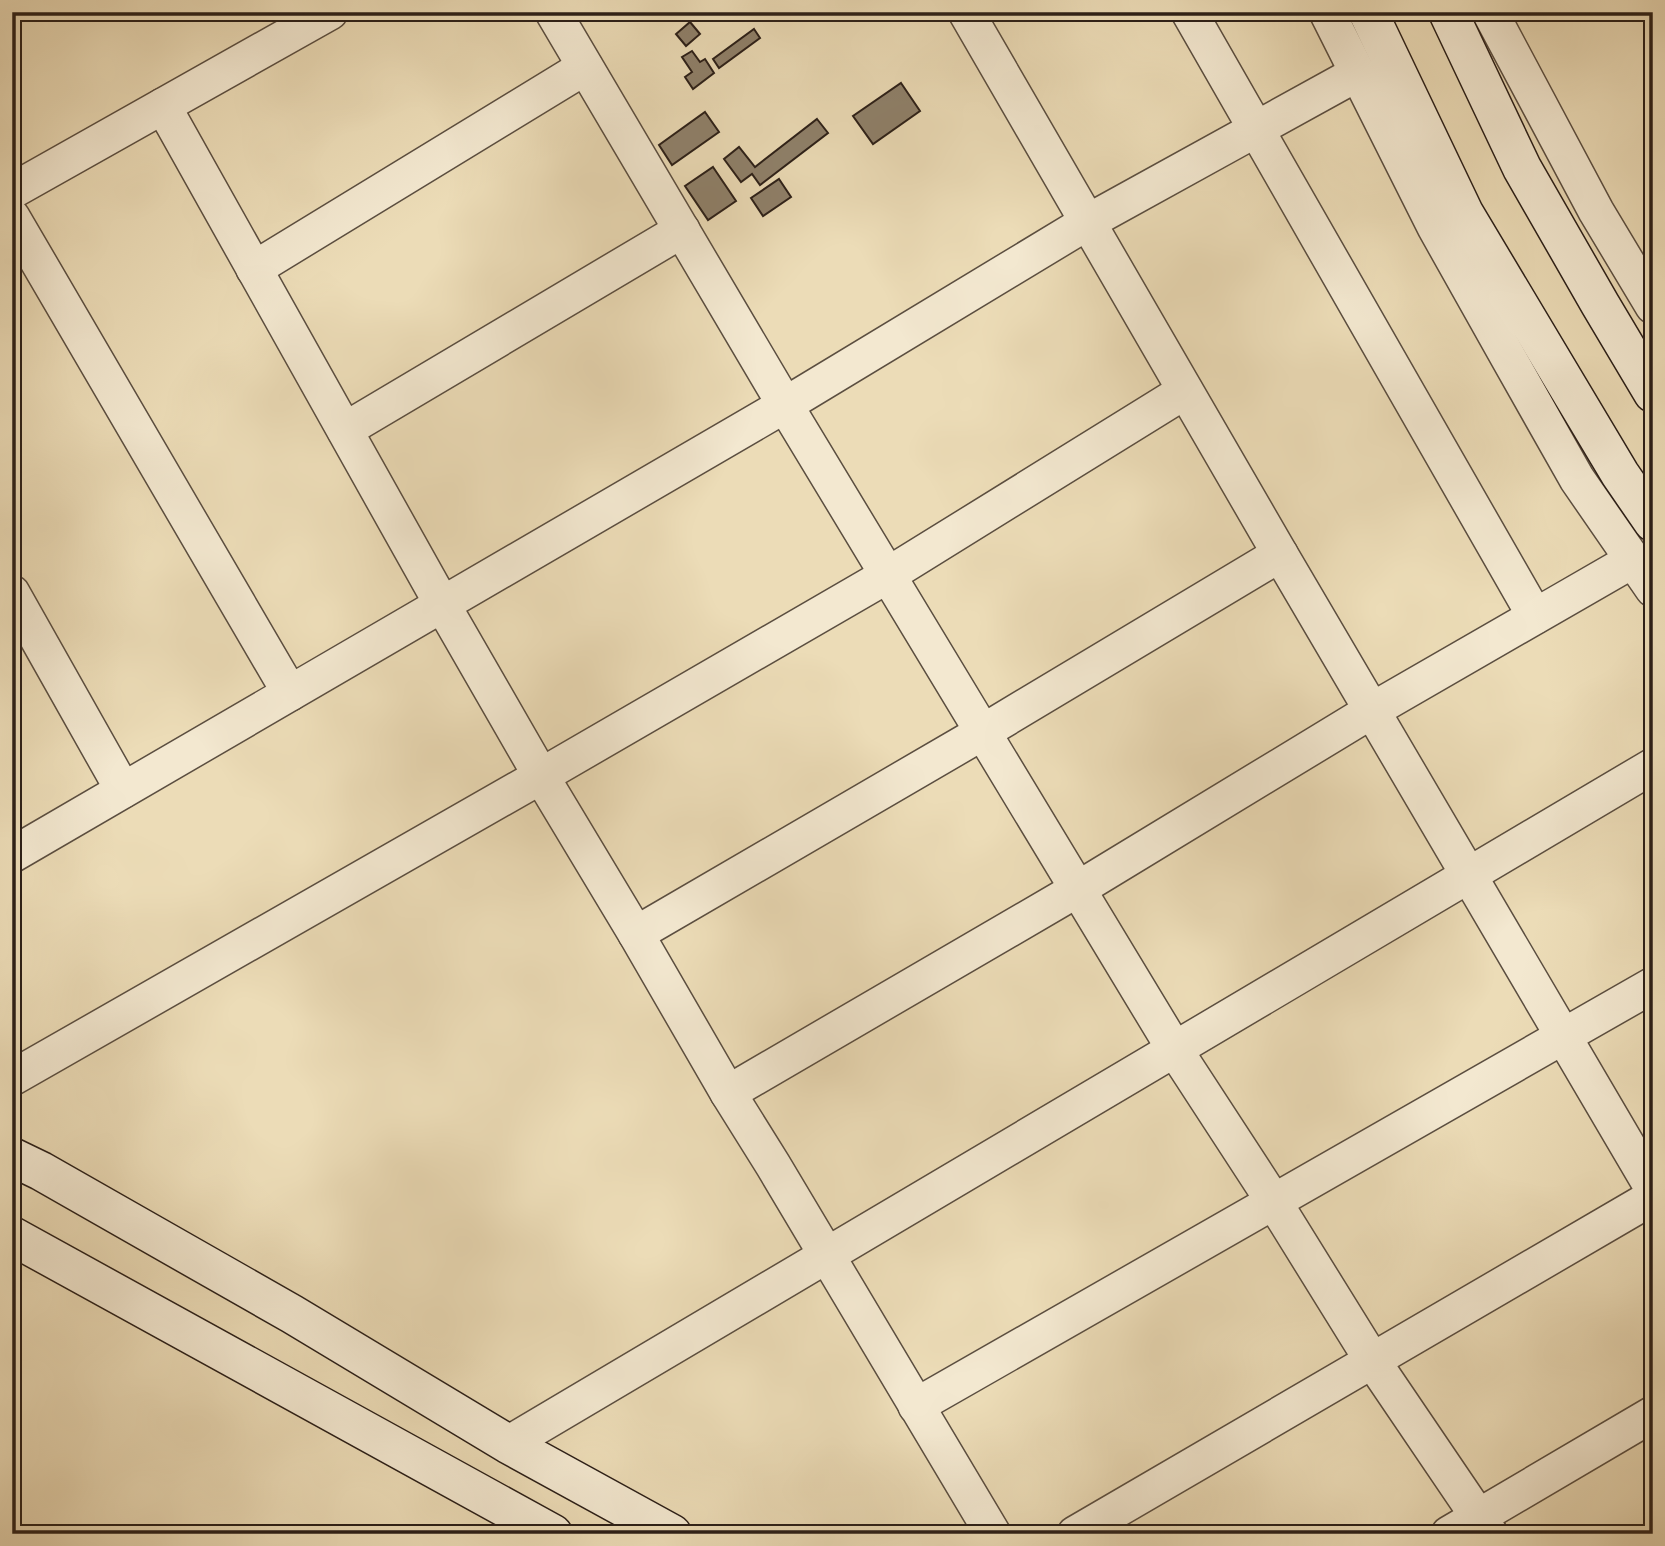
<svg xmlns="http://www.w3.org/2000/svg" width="1665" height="1546" font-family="Vollkorn,serif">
<rect width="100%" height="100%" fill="#ecdcb7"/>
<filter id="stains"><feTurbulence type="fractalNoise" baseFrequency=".00286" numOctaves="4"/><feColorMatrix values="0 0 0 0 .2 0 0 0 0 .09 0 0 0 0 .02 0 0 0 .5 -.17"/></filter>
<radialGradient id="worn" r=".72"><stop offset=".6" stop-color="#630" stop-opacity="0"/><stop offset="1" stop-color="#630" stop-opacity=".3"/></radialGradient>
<g fill="#8f816b" stroke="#2b1f18" stroke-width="2">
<polygon points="690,22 700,34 686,46 676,34"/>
<polygon points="754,29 760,38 719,68 713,59"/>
<polygon points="692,51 700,62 705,59 714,73 693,89 685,77 692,72 682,57"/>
<polygon points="901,83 920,111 873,144 853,116"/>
<polygon points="705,112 719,132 672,165 659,145"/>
<polygon points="817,119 828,133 760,185 752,174 741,182 724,159 739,147 755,167"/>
<polygon points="713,167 736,201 708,220 685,186"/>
<polygon points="779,179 791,197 763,216 751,198"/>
</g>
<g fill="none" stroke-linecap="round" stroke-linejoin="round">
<defs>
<g id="street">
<polyline points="553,12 785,405 1175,1050 1274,1202 1372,1360 1490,1534"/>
<polyline points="966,12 1280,554 1653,1189"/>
<polyline points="1189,12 1535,616"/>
<polyline points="1327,12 1435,227 1508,357 1577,479 1653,589"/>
<polyline points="1490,12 1596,211 1653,306"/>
<polyline points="163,106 442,604 541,776 636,934 728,1093 773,1165 993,1534"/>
<polyline points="12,191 330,12"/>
<polyline points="12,217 290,693"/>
<polyline points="254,269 585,67"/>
<polyline points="345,430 682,230"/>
<polyline points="12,593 123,790"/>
<polyline points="12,855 785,405 1086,223 1358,73"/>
<polyline points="636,934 983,732 1280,554"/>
<polyline points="12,1078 541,776 888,575 1185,391"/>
<polyline points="728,1093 1078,889 1371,711 1633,560"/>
<polyline points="916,1406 1653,985"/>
<polyline points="508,1444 1653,766"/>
<polyline points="1075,1534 1653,1197"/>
<polyline points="1449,1534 1653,1414"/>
</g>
<g id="secondary">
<polyline points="1368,12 1464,213 1620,474 1653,522"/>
<polyline points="1448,12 1522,168 1600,304 1653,393"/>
<polyline points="12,1157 41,1171 292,1314 508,1444 672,1534"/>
<polyline points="12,1236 553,1534"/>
</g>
</defs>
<use href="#street" stroke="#5b4e40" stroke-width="38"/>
<use href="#secondary" stroke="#2b1f18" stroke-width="41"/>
<use href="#street" stroke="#f3e8d0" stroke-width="35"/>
<use href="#secondary" stroke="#f3e8d0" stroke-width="38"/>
</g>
<rect width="1665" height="1546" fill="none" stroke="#ecdcb7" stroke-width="42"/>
<rect x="14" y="14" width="1637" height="1518" fill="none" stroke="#2b1f18" stroke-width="3.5"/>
<rect x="21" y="21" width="1623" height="1504" fill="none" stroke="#2b1f18" stroke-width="2"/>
<rect width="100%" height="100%" filter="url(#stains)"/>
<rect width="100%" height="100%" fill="url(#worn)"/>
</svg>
